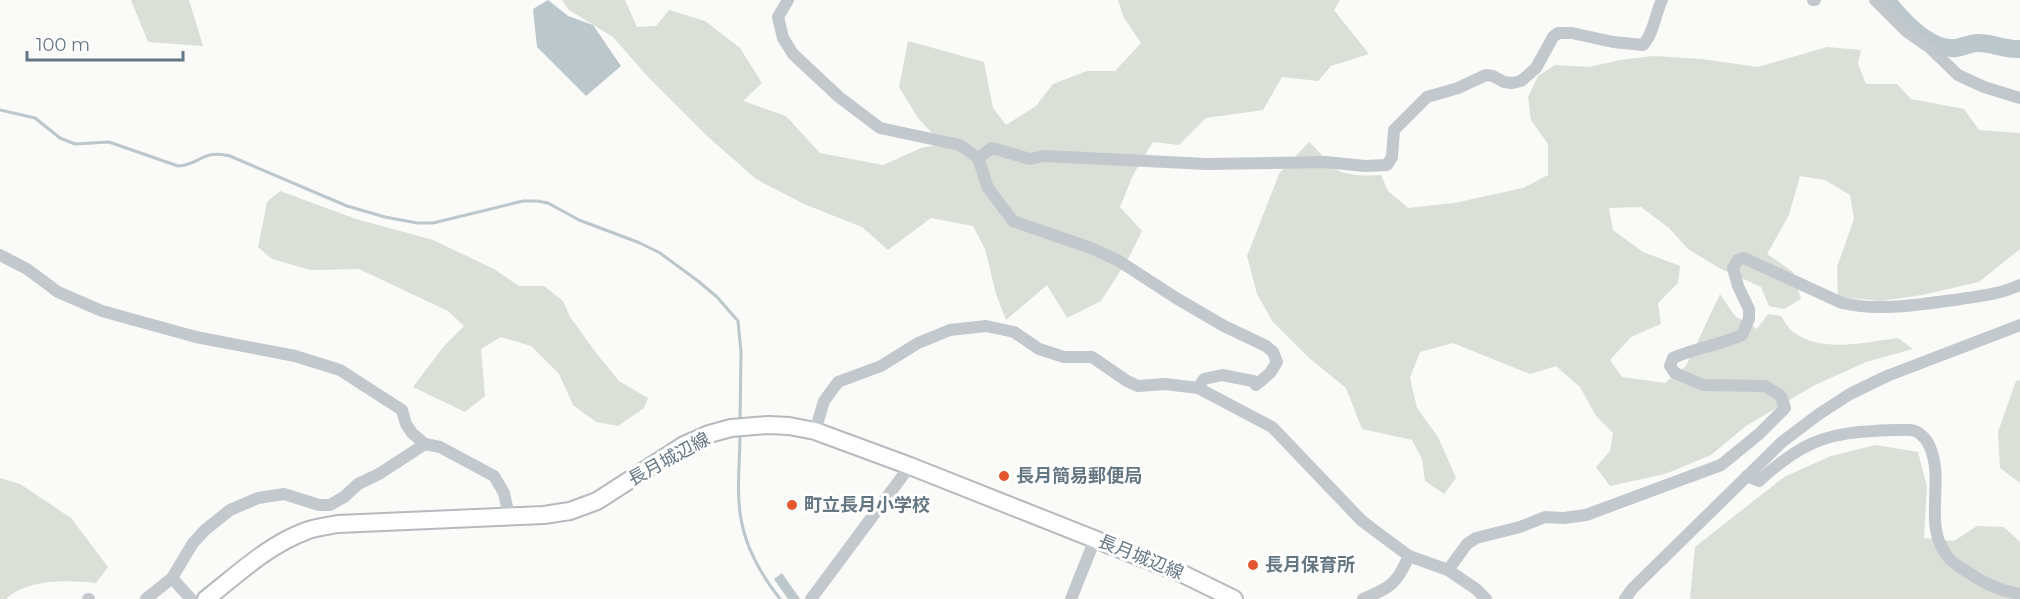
<svg xmlns="http://www.w3.org/2000/svg" width="2020" height="599" font-family="Montserrat,'Noto Sans JP',sans-serif">
<rect width="100%" height="100%" fill="#fafaf8"/>
<g fill="#dadfd7">
<polygon points="131,0 189,0 203,46 148,42"/>
<polygon points="562,0 625,0 637,27 656,26 669,10 705,21 740,48 762,83 743,101 786,116 820,153 883,165 921,148 942,144 918,118 899,87 908,41 984,62 993,108 1006,125 1036,106 1053,84 1087,71 1115,71 1141,43 1123,16 1118,0 1340,0 1334,10 1369,54 1331,66 1318,81 1282,77 1263,110 1206,118 1179,145 1153,142 1133,175 1120,207 1142,231 1128,259 1101,301 1067,318 1047,285 1006,320 996,294 985,249 973,226 931,218 888,250 862,227 804,204 756,179 706,135 649,78 613,37 569,10"/>
<path d="M1827,47L1861,50L1858,64L1866,84H1897L1911,99L1964,109L1979,130L2020,133V249L1979,282L1922,295L1881,301L1838,297L1837,267L1854,219L1850,195L1825,180L1800,176L1789,215L1767,254L1793,272L1801,299L1784,309L1769,306L1761,287L1719,268L1688,249L1669,228L1641,207L1609,208L1613,230L1643,252L1680,266L1678,283L1658,303L1661,324L1631,337L1610,360L1622,377L1665,383L1686,366L1720,294L1735,316L1757,329L1768,314L1781,316C1784,320 1787,327 1792,331C1821,354 1865,342 1898,338L1913,349L1866,362L1813,386L1746,426L1711,455L1665,474L1610,486L1596,467L1610,451L1613,433L1596,416L1580,387L1556,366L1530,374L1453,343L1420,352L1410,378L1417,408L1438,437L1456,478L1444,494L1425,481L1422,459L1412,440L1362,429L1346,388L1308,357L1273,322L1257,294L1247,256L1279,174L1309,142C1317,148 1330,167 1337,170C1349,176 1367,176 1381,175L1388,191L1408,208L1454,203L1523,188L1548,175V144L1531,120L1528,97L1538,76L1555,65L1589,67L1620,60L1653,56L1701,59L1758,67Z"/>
<polygon points="280,191 356,219 433,240 494,269 519,286 544,286 563,301 570,317 597,354 619,381 648,398 644,408 618,426 596,422 573,405 559,374 531,346 501,337 481,349 485,396 465,412 413,387 444,346 464,326 448,311 359,269 311,270 272,259 258,247 267,202"/>
<polygon points="2020,380 2020,483 2000,468 1998,432 2016,381"/>
<polygon points="1876,445 1918,452 1927,486 1924,538 1954,541 1977,526 2004,527 2020,542 2020,599 1690,599 1695,547 1784,477 1831,456"/>
<path d="M0,478L20,484L71,518L108,567L96,583C69,580 27,579 6,599H0Z"/>
</g>
<g fill="#bbc7cb">
<polygon points="548,0 568,16 593,25 621,66 586,96 537,47 533,9"/>
<polygon points="782,573 800,599 788,599 774,579"/>
</g>
<g fill="none" stroke-linecap="round" stroke-linejoin="round">
<g stroke="#bbc7cb" stroke-width="3">
<path d="M0,110L35,118L60,138L75,144L109,142L178,166C200,165 202,149 230,156L347,206L385,217L417,223H433L523,201H537L548,203L579,220L640,243L660,253L698,281L717,297L738,321L741,352L740,422"/>
<path d="M740,434C740,461 736,492 741,519C746,549 762,576 780,599"/>
</g>
<path stroke="#bbc7cb" stroke-width="18" d="M1886,0C1901,19 1929,51 1956,48C1964,47 1972,42 1979,43C1993,43 2005,50 2020,49"/>
<defs>
<path id="major" d="M206,599C238,574 268,545 306,531C316,527 327,526 338,524L544,515L570,511L597,501L684,445L709,434L731,428L768,425L789,426L815,431L910,466L1185,575L1234,599"/>
</defs>
<use href="#major" stroke="#b5babe" stroke-width="20"/>
<g stroke="#c3c8cc" stroke-width="12">
<polyline points="788,0 778,17 783,38 793,54 839,97 880,128 960,145 978,158 988,188 1013,221 1091,248 1119,261 1176,298 1224,326 1266,346 1273,352 1277,362 1270,373 1256,385 1253,381 1222,375 1204,379 1198,388"/>
<polyline points="1813,0 1815,0"/>
<polyline points="1875,0 1906,31 1929,47 1958,75 1984,87 2020,98"/>
<path d="M978,158L992,148L1030,159L1044,156L1207,164L1326,162L1365,166L1387,165L1392,157L1394,130L1427,97L1458,88L1486,75L1493,76L1504,82L1512,83L1521,81L1536,68L1553,37L1558,33H1572L1613,42L1643,45C1654,33 1655,14 1662,0"/>
<polyline points="0,255 27,269 58,292 102,311 196,337 295,356 340,370 402,410 406,424 412,433 425,444 440,447 494,476 504,493 509,516"/>
<polyline points="815,431 824,401 838,382 881,366 918,343 950,330 986,326 1014,332 1039,349 1064,357 1092,357 1127,381 1138,386 1165,384 1198,388 1272,427 1362,521 1409,556 1448,570 1476,589 1486,599"/>
<path d="M1747,476L1759,481C1772,469 1787,457 1803,448C1831,432 1865,431 1896,430C1901,430 1910,429 1915,431C1919,432 1926,439 1928,443C1947,479 1921,524 1948,557C1952,563 1960,567 1966,571C1983,583 1999,591 2020,594"/>
<path d="M1448,570L1467,544L1476,538L1520,527L1545,517L1564,518L1586,515L1721,465L1759,434L1785,408L1781,396L1765,386L1703,385L1675,373L1670,366L1673,358C1695,348 1720,345 1742,335L1749,319V309L1738,286L1733,268L1738,260L1744,258L1842,303C1881,312 1922,304 1961,299C1981,296 2001,294 2020,285"/>
<polyline points="172,578 191,599"/>
<polyline points="88,599 89,599"/>
<polyline points="146,599 172,578 193,543 205,530 230,510 258,498 284,494 319,505 330,505 344,497 358,484 379,474 425,444"/>
<polyline points="811,599 910,466"/>
<polyline points="1071,599 1095,539"/>
<path d="M1363,599C1391,587 1396,585 1409,556"/>
<polyline points="1625,599 1632,589 1782,442 1819,414 1850,394 1887,376 2020,325"/>
</g>
<use href="#major" stroke="#fff" stroke-width="16"/>
</g>
<g fill="#e4572e" stroke="#fff" stroke-width="2">
<circle cx="1004" cy="476" r="6"/>
<circle cx="792" cy="505" r="6"/>
<circle cx="1253" cy="565" r="6"/>
</g>
<g text-anchor="middle" stroke-width="6" stroke-linejoin="round" paint-order="stroke">
<g font-size="18" fill="#657683" stroke="#fff">
<text transform="translate(669 459) rotate(-29)" y="6">長月城辺線</text>
<text transform="translate(1141 557) rotate(22)" y="6">長月城辺線</text>
</g>
<g font-size="18" font-weight="bold" fill="#657683" stroke="#fff" text-anchor="start">
<text x="1016" y="482">長月簡易郵便局</text>
<text x="804" y="511">町立長月小学校</text>
<text x="1265" y="571">長月保育所</text>
</g>
</g>
<path d="M27 51v9h156v-9" fill="none" stroke="#657683" stroke-width="3"/>
<text x="36" y="51" font-size="18" fill="#657683" stroke="#ffffff" stroke-width="4.5" paint-order="stroke">100 m</text>
</svg>
